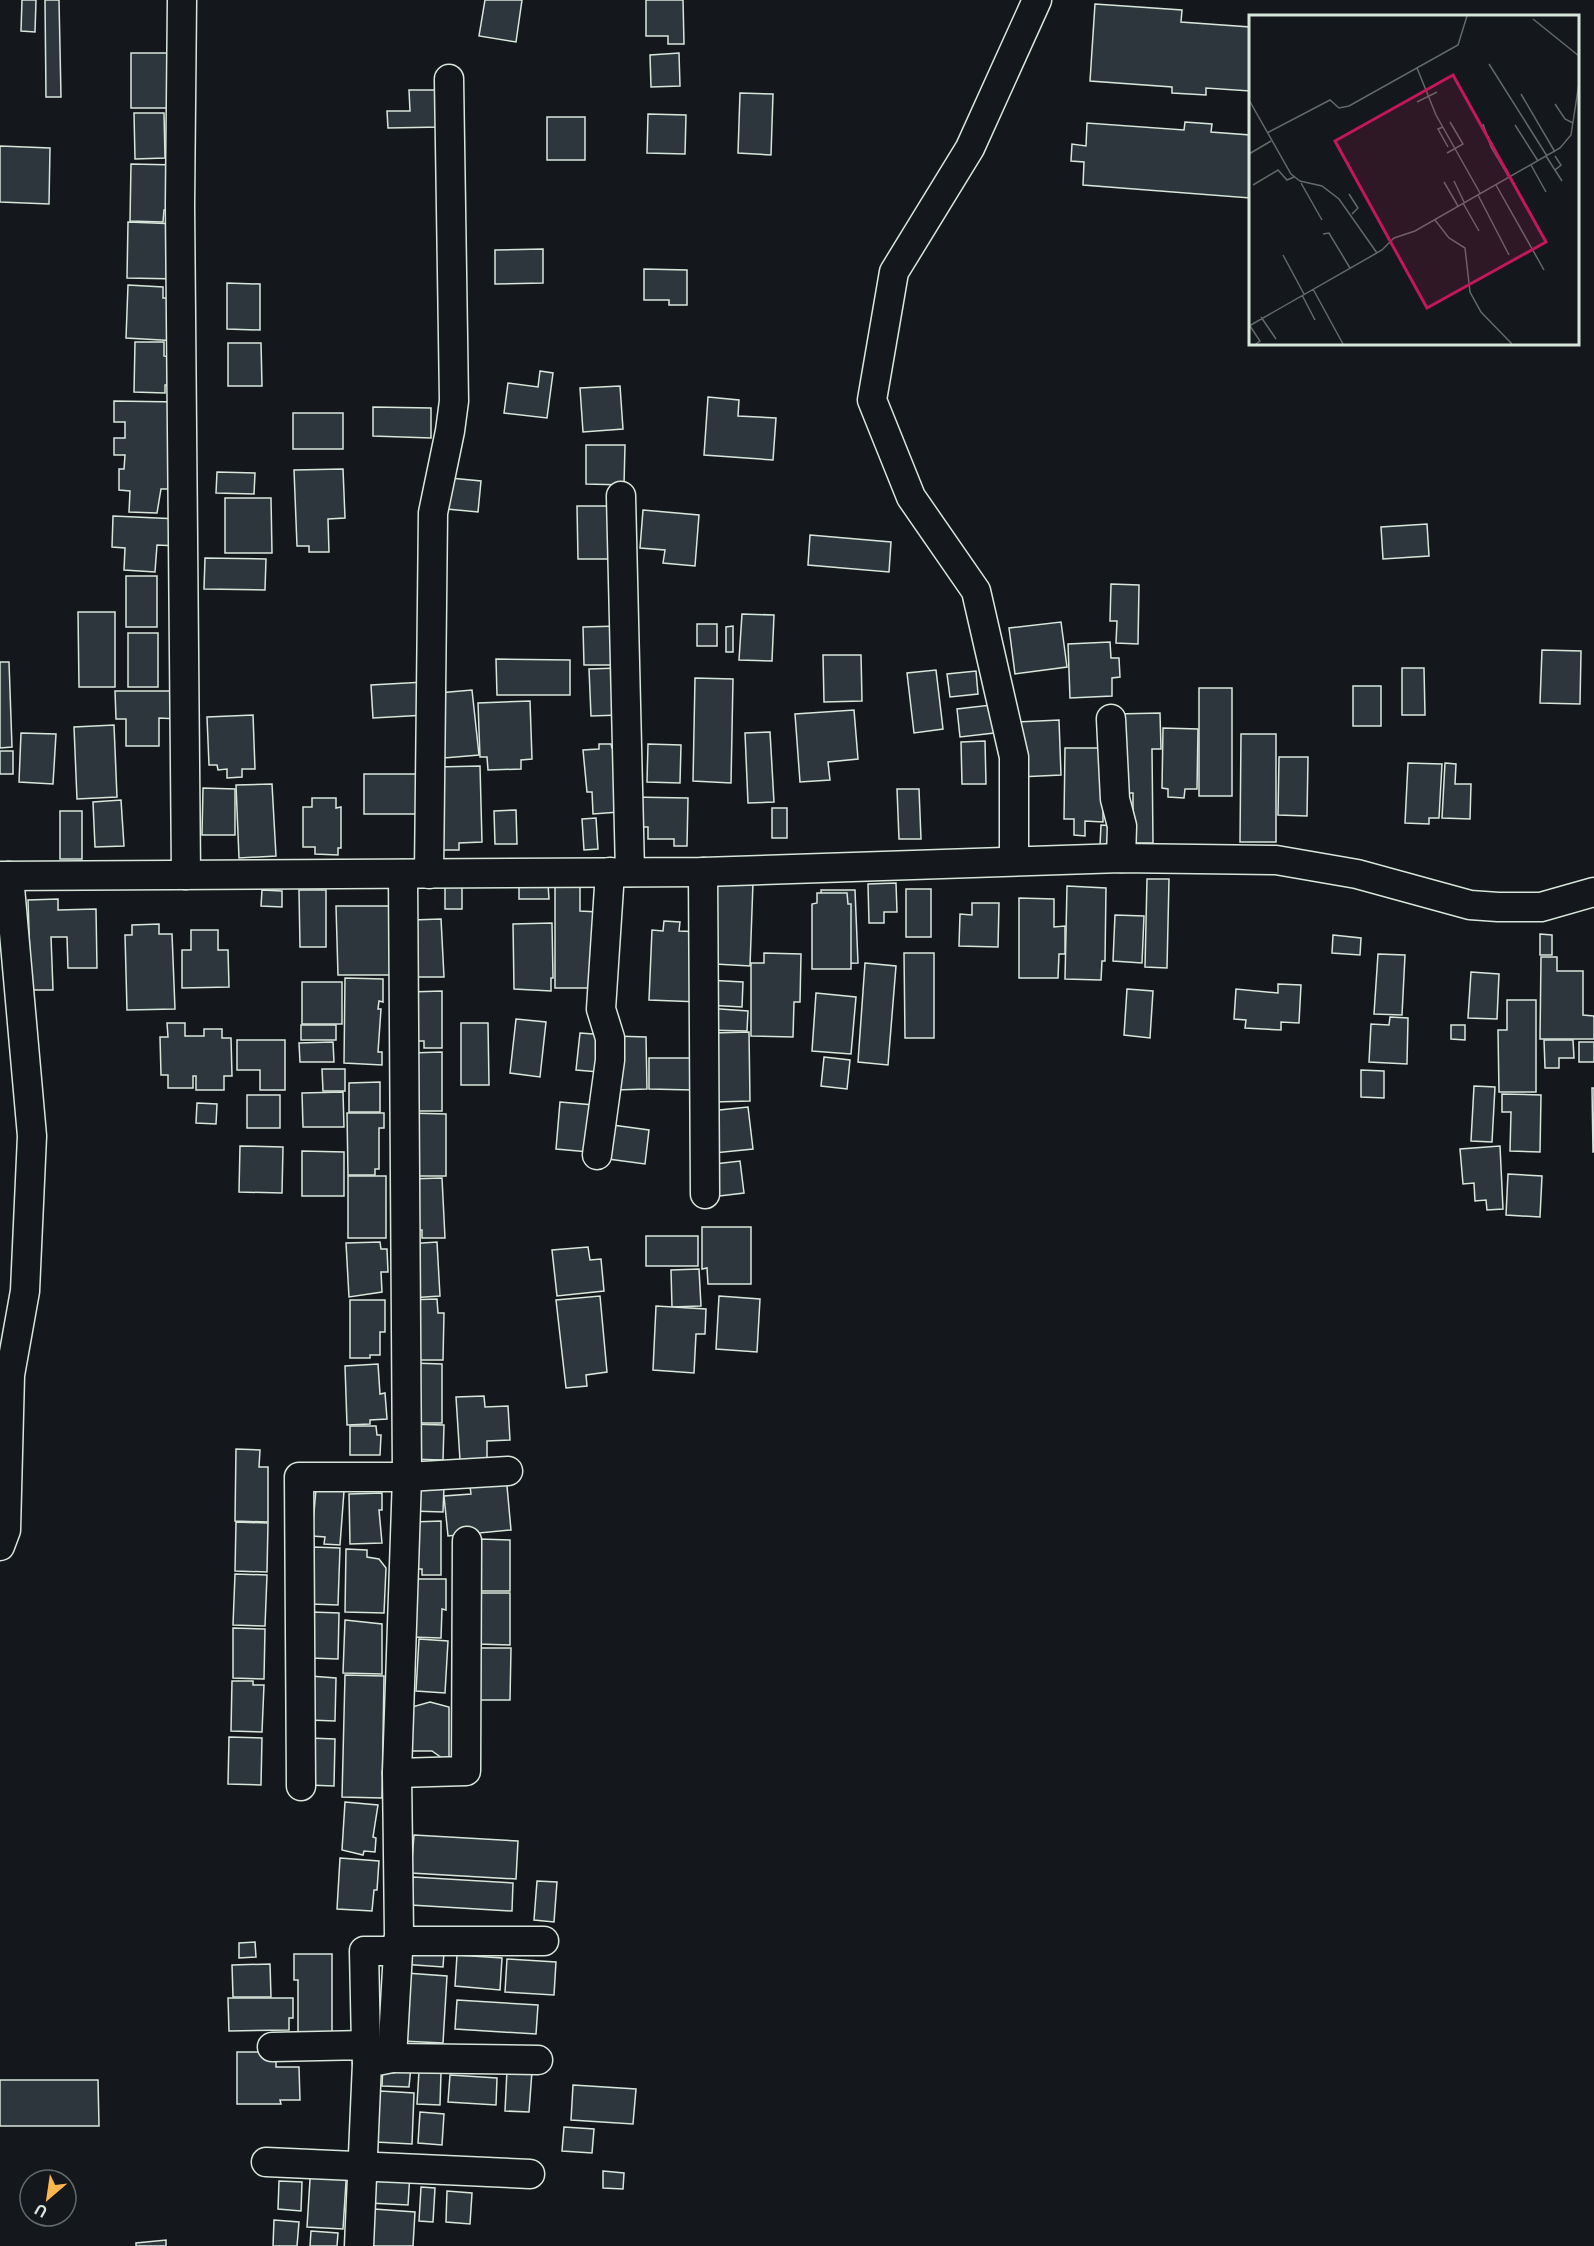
<svg xmlns="http://www.w3.org/2000/svg" width="1594" height="2246" font-family="Figtree,sans-serif">
<rect width="100%" height="100%" fill="#14181c"/>
<g fill="#2c363c" stroke="#d8e6dc" stroke-width="1.5">
<polygon points="22,0 36,0 35,32 21,31"/>
<polygon points="45,0 59,0 61,97 46,97"/>
<polygon points="485,0 522,0 516,42 479,36"/>
<polygon points="646,0 683,0 684,44 668,44 668,36 646,36"/>
<polygon points="1095,4 1182,10 1181,22 1250,27 1250,91 1206,88 1206,95 1172,93 1172,87 1090,81"/>
<rect x="131" y="53" width="48" height="55"/>
<polygon points="679,53 680,86 651,87 650,55"/>
<polygon points="409,90 440,90 441,127 388,128 387,111 410,111"/>
<polygon points="740,93 773,94 771,155 738,153"/>
<polygon points="134,113 164,113 165,158 135,159"/>
<polygon points="648,114 686,115 685,154 647,153"/>
<rect x="547" y="117" width="38" height="43"/>
<polygon points="1185,122 1212,124 1211,132 1250,135 1250,198 1083,185 1084,162 1071,161 1072,144 1086,146 1087,123 1184,130"/>
<polygon points="0,146 50,148 49,204 0,202"/>
<polygon points="131,164 178,165 168,210 164,210 163,222 130,221"/>
<polygon points="128,222 178,224 179,279 127,278"/>
<polygon points="543,249 543,283 495,284 495,250"/>
<polygon points="644,269 687,270 687,305 669,305 669,300 644,300"/>
<polygon points="227,283 260,284 260,330 227,329"/>
<polygon points="128,285 163,287 163,298 169,298 178,341 126,338"/>
<polygon points="135,342 164,342 164,356 169,357 169,385 165,385 165,393 134,392"/>
<polygon points="228,343 261,343 262,386 228,386"/>
<polygon points="540,371 553,373 547,418 504,413 508,383 538,387"/>
<polygon points="620,386 623,429 583,432 580,388"/>
<polygon points="708,397 739,400 738,416 776,418 773,460 704,455"/>
<polygon points="114,401 179,402 178,489 161,489 157,513 129,512 130,491 119,490 119,469 124,469 125,455 114,455 114,438 125,438 125,422 114,422"/>
<polygon points="373,407 431,408 431,438 373,436"/>
<rect x="293" y="413" width="50" height="36"/>
<polygon points="586,445 625,445 624,485 586,484"/>
<polygon points="343,469 345,518 328,519 329,552 309,552 309,546 297,546 294,470"/>
<polygon points="217,472 255,473 254,494 216,493"/>
<polygon points="450,478 481,481 478,512 447,509"/>
<polygon points="225,498 271,498 272,553 225,553"/>
<polygon points="577,506 612,506 612,559 578,559"/>
<polygon points="643,510 699,515 695,566 663,563 665,550 640,548"/>
<polygon points="113,516 179,519 178,546 157,545 155,572 124,570 125,548 112,547"/>
<polygon points="1427,524 1429,556 1383,559 1381,527"/>
<polygon points="810,535 891,542 889,572 808,565"/>
<polygon points="205,558 266,559 265,590 204,589"/>
<rect x="126" y="576" width="31" height="51"/>
<polygon points="1111,584 1139,585 1138,644 1116,643 1117,621 1110,621"/>
<polygon points="78,612 115,612 115,687 79,687"/>
<polygon points="742,614 774,615 772,661 739,660"/>
<polygon points="1061,622 1067,667 1015,674 1009,628"/>
<rect x="697" y="624" width="20" height="22"/>
<polygon points="619,626 620,665 584,665 583,627"/>
<polygon points="733,626 733,652 726,652 726,627"/>
<rect x="128" y="633" width="30" height="54"/>
<polygon points="1110,642 1111,658 1119,658 1120,677 1112,678 1112,696 1070,698 1068,644"/>
<polygon points="1542,650 1581,651 1580,704 1540,703"/>
<polygon points="823,655 861,655 862,701 824,702"/>
<polygon points="496,659 570,660 570,695 497,695"/>
<polygon points="0,662 9,662 12,747 0,748"/>
<polygon points="619,668 620,715 591,716 589,669"/>
<polygon points="1402,668 1424,668 1425,715 1402,715"/>
<polygon points="936,670 943,729 914,733 907,673"/>
<polygon points="976,671 978,694 950,697 947,674"/>
<polygon points="695,678 733,679 731,783 693,781"/>
<polygon points="424,682 426,715 373,718 371,685"/>
<rect x="1353" y="686" width="28" height="40"/>
<rect x="1199" y="688" width="33" height="108"/>
<polygon points="472,690 479,755 444,758 438,693"/>
<polygon points="115,691 178,691 178,719 159,718 159,746 126,746 126,719 116,719"/>
<polygon points="530,701 532,759 521,760 521,769 488,770 487,757 480,757 478,703"/>
<polygon points="991,705 994,733 960,737 957,709"/>
<polygon points="854,710 858,759 828,762 830,780 800,782 795,714"/>
<polygon points="1160,713 1161,749 1152,749 1153,843 1133,843 1133,793 1116,793 1115,714"/>
<polygon points="253,715 255,769 242,769 242,777 227,778 227,769 218,770 217,765 209,765 207,717"/>
<polygon points="1059,720 1061,775 1019,777 1017,722"/>
<polygon points="114,725 117,797 77,799 74,727"/>
<polygon points="1163,728 1198,729 1197,789 1185,789 1184,798 1168,797 1168,789 1162,788"/>
<polygon points="770,732 774,802 748,803 745,733"/>
<polygon points="21,733 56,734 53,784 19,782"/>
<polygon points="1241,734 1276,734 1276,842 1240,842"/>
<polygon points="985,741 986,784 962,784 961,742"/>
<polygon points="599,744 611,744 612,748 623,747 619,812 593,814 592,792 587,792 583,750 599,749"/>
<polygon points="648,744 681,745 680,783 647,782"/>
<polygon points="1065,748 1112,748 1103,787 1103,822 1085,821 1085,836 1074,835 1074,819 1064,819"/>
<rect x="0" y="751" width="13" height="23"/>
<polygon points="1279,757 1308,757 1307,816 1278,815"/>
<polygon points="1408,763 1442,764 1439,818 1429,818 1429,824 1405,823"/>
<polygon points="1445,763 1456,764 1455,784 1471,784 1470,819 1442,818"/>
<polygon points="480,766 482,842 459,843 459,850 440,850 437,767"/>
<rect x="364" y="774" width="57" height="40"/>
<polygon points="272,784 276,856 239,858 236,785"/>
<polygon points="203,788 235,789 235,835 202,835"/>
<polygon points="897,789 919,789 921,839 899,839"/>
<polygon points="631,797 688,798 687,846 674,846 674,839 648,839 648,827 630,827"/>
<polygon points="312,798 336,798 336,808 341,807 341,848 338,848 338,855 315,854 315,847 303,847 303,807 312,807"/>
<polygon points="121,800 124,846 95,847 93,802"/>
<rect x="772" y="808" width="15" height="30"/>
<polygon points="516,810 517,844 495,844 494,811"/>
<rect x="60" y="811" width="22" height="48"/>
<polygon points="596,818 598,849 584,850 582,819"/>
<polygon points="1101,825 1116,826 1115,846 1100,845"/>
<polygon points="555,879 580,879 580,911 599,912 593,988 555,988"/>
<polygon points="1147,879 1169,879 1167,968 1145,967"/>
<polygon points="708,880 753,882 750,966 715,964"/>
<rect x="445" y="882" width="17" height="27"/>
<polygon points="896,883 897,912 884,912 884,923 869,923 868,884"/>
<polygon points="548,884 549,899 519,899 519,885"/>
<polygon points="1067,886 1106,888 1105,961 1102,961 1101,980 1065,979"/>
<rect x="906" y="889" width="25" height="48"/>
<polygon points="262,890 282,891 282,907 261,906"/>
<polygon points="299,890 326,890 326,947 300,947"/>
<polygon points="821,890 855,890 858,963 824,964"/>
<polygon points="817,893 847,893 848,904 851,904 851,969 812,969 812,904 817,903"/>
<polygon points="1019,898 1054,899 1054,927 1065,926 1065,954 1059,954 1058,978 1019,978"/>
<polygon points="58,899 58,910 96,909 97,968 68,968 67,937 51,937 53,990 31,990 28,900"/>
<polygon points="972,903 999,903 998,947 959,946 960,914 972,915"/>
<polygon points="336,906 391,906 392,975 338,975"/>
<polygon points="1115,915 1144,916 1142,963 1113,961"/>
<polygon points="441,919 444,977 414,977 412,920"/>
<polygon points="664,921 680,922 679,931 703,932 700,1002 649,1000 652,930 663,931"/>
<polygon points="552,923 553,978 551,978 551,991 514,989 513,924"/>
<polygon points="159,924 159,934 172,934 175,1009 127,1010 125,935 132,935 132,925"/>
<polygon points="191,930 218,930 218,950 228,950 229,987 182,988 182,950 191,950"/>
<polygon points="1540,934 1552,935 1552,955 1540,955"/>
<polygon points="1333,935 1361,938 1360,955 1332,953"/>
<polygon points="764,953 801,954 800,1002 794,1002 793,1037 751,1036 751,963 764,963"/>
<polygon points="904,953 934,953 934,1038 905,1038"/>
<polygon points="1378,954 1405,955 1402,1015 1374,1014"/>
<polygon points="1541,957 1557,957 1557,971 1583,971 1583,1015 1594,1016 1594,1039 1540,1039"/>
<polygon points="865,963 896,966 888,1065 858,1062"/>
<polygon points="1471,972 1499,974 1497,1019 1468,1018"/>
<polygon points="345,978 383,979 383,1002 379,1001 378,1009 381,1009 378,1052 382,1052 382,1065 344,1063"/>
<polygon points="707,980 743,982 742,1007 706,1005"/>
<rect x="302" y="982" width="40" height="42"/>
<polygon points="1278,984 1301,985 1299,1023 1281,1022 1281,1030 1245,1028 1246,1020 1234,1019 1236,989 1278,993"/>
<polygon points="1127,989 1153,991 1150,1038 1124,1035"/>
<polygon points="442,991 442,1048 424,1048 424,1041 409,1041 409,992"/>
<polygon points="816,993 856,997 851,1054 812,1051"/>
<polygon points="1507,1000 1536,1000 1536,1092 1499,1092 1498,1030 1507,1030"/>
<polygon points="706,1008 748,1011 747,1031 705,1030"/>
<polygon points="1390,1017 1408,1018 1407,1064 1369,1062 1371,1024 1389,1025"/>
<polygon points="516,1019 546,1022 540,1077 510,1073"/>
<polygon points="167,1023 185,1023 185,1036 204,1036 204,1029 222,1029 222,1038 231,1038 232,1076 224,1076 224,1090 196,1090 196,1076 193,1076 193,1088 168,1088 168,1075 161,1075 160,1037 168,1037"/>
<polygon points="461,1023 488,1023 489,1085 461,1085"/>
<rect x="301" y="1025" width="35" height="15"/>
<polygon points="1451,1025 1465,1025 1465,1040 1451,1039"/>
<polygon points="749,1032 750,1101 714,1102 713,1033"/>
<polygon points="580,1033 606,1035 599,1072 576,1070"/>
<polygon points="614,1036 646,1037 647,1089 615,1090"/>
<polygon points="237,1040 285,1040 285,1090 260,1090 260,1070 237,1070"/>
<polygon points="1544,1040 1573,1040 1574,1058 1559,1058 1559,1068 1545,1068"/>
<polygon points="333,1042 334,1062 300,1062 299,1043"/>
<rect x="1579" y="1042" width="15" height="20"/>
<polygon points="442,1052 442,1111 410,1111 410,1053"/>
<polygon points="824,1057 850,1060 847,1089 821,1086"/>
<polygon points="649,1058 693,1058 693,1090 649,1089"/>
<polygon points="322,1069 345,1069 345,1091 323,1091"/>
<polygon points="1361,1070 1384,1071 1384,1098 1361,1097"/>
<polygon points="380,1082 380,1112 349,1112 349,1083"/>
<polygon points="1474,1086 1495,1087 1492,1142 1471,1141"/>
<polygon points="1592,1088 1594,1088 1594,1152 1593,1152"/>
<polygon points="343,1092 344,1127 303,1127 302,1093"/>
<polygon points="1502,1094 1541,1095 1540,1152 1510,1151 1511,1112 1502,1112"/>
<rect x="247" y="1095" width="33" height="33"/>
<polygon points="560,1102 594,1105 589,1152 556,1149"/>
<polygon points="197,1103 217,1104 216,1124 196,1123"/>
<polygon points="748,1107 753,1149 714,1153 710,1111"/>
<polygon points="347,1113 384,1113 384,1128 379,1128 379,1169 375,1169 375,1175 348,1175"/>
<polygon points="407,1113 446,1114 446,1176 407,1176"/>
<polygon points="605,1124 649,1130 645,1164 601,1158"/>
<polygon points="240,1146 283,1147 282,1193 239,1192"/>
<polygon points="1500,1146 1503,1209 1487,1210 1486,1200 1475,1201 1474,1183 1463,1184 1460,1149"/>
<polygon points="302,1151 344,1152 344,1196 302,1196"/>
<polygon points="740,1161 744,1193 711,1197 706,1165"/>
<polygon points="1508,1174 1542,1176 1540,1217 1506,1215"/>
<rect x="348" y="1176" width="38" height="62"/>
<polygon points="442,1178 445,1238 422,1238 422,1230 407,1230 407,1179"/>
<polygon points="702,1227 751,1227 751,1284 708,1284 707,1268 702,1269"/>
<rect x="646" y="1236" width="52" height="30"/>
<polygon points="380,1242 381,1249 387,1249 388,1272 381,1272 382,1292 349,1297 346,1243"/>
<polygon points="437,1242 440,1296 410,1298 407,1244"/>
<polygon points="588,1247 590,1260 601,1259 604,1291 557,1296 552,1250"/>
<polygon points="699,1269 701,1306 672,1307 671,1270"/>
<polygon points="600,1296 607,1372 586,1375 587,1386 566,1388 556,1300"/>
<polygon points="719,1296 760,1299 757,1352 716,1349"/>
<polygon points="437,1299 438,1313 444,1313 443,1360 420,1360 405,1300"/>
<polygon points="350,1300 385,1300 385,1332 380,1332 380,1355 370,1355 370,1358 350,1358"/>
<polygon points="656,1306 706,1309 705,1334 696,1334 694,1373 653,1370"/>
<polygon points="412,1363 442,1364 442,1423 420,1423"/>
<polygon points="378,1364 380,1394 385,1393 387,1419 370,1420 370,1424 347,1425 345,1366"/>
<polygon points="484,1396 485,1407 508,1406 510,1440 487,1441 487,1458 460,1460 456,1397"/>
<polygon points="408,1424 444,1425 443,1460 407,1459"/>
<polygon points="350,1426 376,1426 377,1435 381,1435 380,1455 350,1455"/>
<polygon points="236,1449 260,1450 259,1467 268,1467 268,1522 235,1521"/>
<polygon points="506,1475 511,1530 448,1536 444,1496 471,1494 469,1479"/>
<polygon points="413,1484 444,1486 443,1512 412,1511"/>
<polygon points="316,1489 344,1491 340,1545 324,1544 325,1537 312,1536"/>
<polygon points="382,1493 382,1510 379,1510 382,1543 350,1544 349,1494"/>
<polygon points="441,1521 441,1575 422,1575 422,1569 413,1569 412,1522"/>
<polygon points="236,1522 268,1523 267,1572 235,1571"/>
<polygon points="479,1539 510,1540 510,1591 479,1591"/>
<polygon points="313,1547 340,1548 338,1605 311,1604"/>
<polygon points="346,1549 367,1550 367,1557 379,1559 386,1568 384,1613 345,1612"/>
<polygon points="235,1574 267,1575 265,1626 233,1625"/>
<polygon points="410,1579 446,1579 446,1610 442,1609 441,1638 409,1637"/>
<polygon points="479,1593 510,1593 510,1645 478,1644"/>
<polygon points="312,1612 339,1613 338,1659 311,1658"/>
<polygon points="345,1620 382,1624 382,1674 343,1673"/>
<polygon points="233,1628 265,1629 264,1679 233,1678"/>
<polygon points="419,1639 448,1641 445,1693 416,1691"/>
<polygon points="479,1648 511,1648 510,1700 479,1700"/>
<polygon points="345,1675 384,1676 382,1798 342,1797"/>
<polygon points="310,1676 336,1678 335,1721 309,1720"/>
<polygon points="232,1681 253,1681 253,1685 264,1685 262,1732 231,1731"/>
<polygon points="430,1702 449,1707 449,1763 432,1751 412,1751 412,1707"/>
<polygon points="229,1737 262,1738 261,1785 228,1784"/>
<polygon points="309,1738 335,1739 334,1786 308,1785"/>
<polygon points="345,1802 378,1805 373,1837 376,1838 375,1852 364,1851 363,1855 342,1850"/>
<polygon points="414,1835 518,1841 516,1879 411,1873"/>
<polygon points="340,1858 379,1861 377,1890 374,1890 372,1911 337,1909"/>
<polygon points="413,1877 513,1883 512,1911 411,1905"/>
<polygon points="537,1881 557,1882 554,1922 534,1920"/>
<polygon points="403,1935 445,1937 443,1967 401,1964"/>
<polygon points="255,1942 256,1957 239,1958 239,1943"/>
<polygon points="294,1954 332,1954 332,2038 298,2038 298,1980 294,1980"/>
<polygon points="457,1955 502,1958 500,1990 455,1986"/>
<polygon points="507,1959 556,1962 554,1995 505,1992"/>
<polygon points="270,1964 271,1997 233,1997 232,1965"/>
<polygon points="406,1973 447,1976 443,2043 402,2041"/>
<polygon points="228,1998 293,1998 293,2018 289,2018 289,2030 229,2031"/>
<polygon points="457,2000 538,2005 536,2034 455,2029"/>
<polygon points="237,2052 276,2052 276,2067 299,2067 300,2100 280,2100 281,2104 237,2104"/>
<polygon points="383,2064 411,2066 409,2087 382,2086"/>
<polygon points="507,2070 532,2071 529,2112 505,2111"/>
<polygon points="419,2071 441,2073 440,2105 417,2104"/>
<polygon points="450,2075 497,2078 496,2105 448,2102"/>
<polygon points="0,2080 98,2080 99,2126 0,2126"/>
<polygon points="573,2085 636,2089 633,2124 571,2120"/>
<polygon points="380,2091 414,2093 412,2144 376,2142"/>
<polygon points="420,2112 444,2114 442,2145 418,2143"/>
<polygon points="564,2127 594,2129 592,2153 562,2151"/>
<polygon points="311,2164 347,2166 343,2229 307,2227"/>
<polygon points="371,2171 410,2173 408,2205 369,2203"/>
<polygon points="603,2171 624,2173 623,2189 603,2188"/>
<polygon points="279,2181 302,2182 301,2211 278,2209"/>
<polygon points="421,2187 435,2188 433,2222 419,2221"/>
<polygon points="447,2191 472,2193 470,2224 446,2222"/>
<polygon points="374,2209 415,2212 413,2246 372,2246"/>
<polygon points="274,2220 299,2222 297,2246 273,2246"/>
<polygon points="311,2231 338,2233 337,2246 310,2246"/>
<polygon points="166,2240 166,2246 136,2246 136,2243"/>
</g>
<g fill="none" stroke-linecap="round" stroke-linejoin="round">
<defs>
<g id="minor">
<polyline points="182,0 180,205 186,875"/>
<polyline points="621,496 630,872"/>
<polyline points="1111,719 1115,799 1122,826 1121,858"/>
<polyline points="1014,861 1014,757 976,591 911,497 872,400 894,272 970,148 1037,0"/>
<polyline points="703,872 705,1194"/>
<polyline points="429,874 433,513 450,431 454,401 449,79"/>
<polyline points="0,876 703,872 1121,858 1276,860 1357,874 1470,905 1498,907 1541,907 1594,892"/>
<polyline points="597,1155 610,1060 610,1038 601,1009 610,872"/>
<polyline points="0,1546 6,1530 10,1375 25,1291 32,1136 9,876"/>
<polyline points="397,1773 466,1771 467,1541"/>
<polyline points="301,1786 299,1477 407,1477 508,1471"/>
<polyline points="398,1941 544,1941"/>
<polyline points="366,2045 364,1951 398,1951"/>
<polyline points="272,2047 366,2045 367,2063"/>
<polyline points="392,2058 538,2060"/>
<polyline points="266,2162 530,2174"/>
<polyline points="359,2246 367,2063 392,2058 399,1934 397,1773 407,1477 403,874"/>
</g>
</defs>
<use href="#minor" stroke="#d8e6dc" stroke-width="31"/>
<use href="#minor" stroke="#14181c" stroke-width="28"/>
</g>
<g transform="translate(1249 15)">
<rect width="330" height="330" fill="#14181c"/>
<path fill="none" stroke="#626a69" stroke-width="1.5" d="M284,4L330,41M240,49L298,141M168,53L187,100L231,178M272,79L306,137M0,85L42,159L51,166L73,171L90,184L128,238M168,87L188,77M306,89L316,104L324,108M234,109L242,132L260,162M266,110L289,146M194,112L189,114L199,132M18,118L81,85L90,93L100,91L209,30L218,1M198,138L214,129L201,107M0,139L22,126M297,141L313,166M282,150L297,177M306,155L312,150L306,141M205,166L215,187M195,167L209,191M52,168L73,205M4,170L29,155L38,165L45,162M247,170L295,255M100,179L109,193L103,199M229,180L260,240M214,188L230,216M186,205L200,223L216,233L221,277L232,297L263,329M74,219L80,218L101,253M34,240L55,279M64,274L94,329M53,280L66,305M12,302L27,324M0,311L133,235L145,223L166,216L311,133L322,120L330,68M1,311L11,326L7,329"/>
<path fill="#c2185b" fill-opacity="0.15" stroke="#c2185b" stroke-width="3" d="M204,60L297,227L178,293L86,126Z"/>
<rect width="330" height="330" fill="none" stroke="#d8e6dc" stroke-width="3"/>
</g>
<g transform="translate(48 2198) rotate(209)"><circle r="28" fill="#14181c" stroke="#626a69" stroke-width="1.5"/>
<path d="M0-4.5L10 22L0 15L-10 22Z" fill="#ffb74d"/>
<text y="-9" font-size="16" font-weight="bold" text-anchor="middle" fill="#d8e6dc">U</text>
</g>
</svg>
